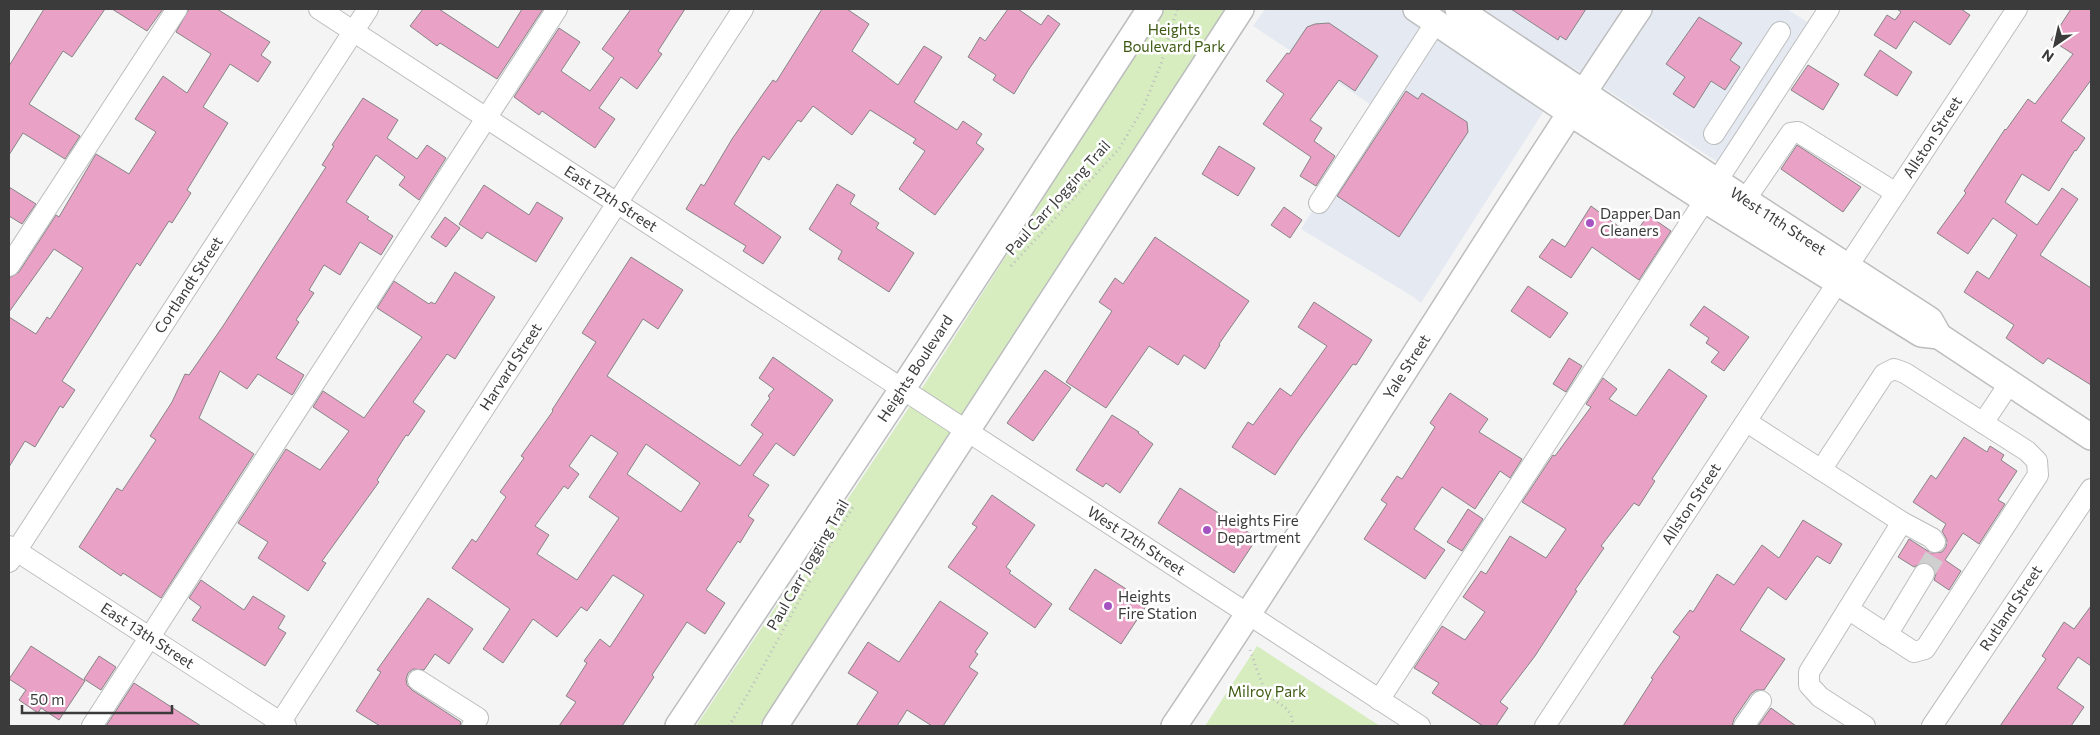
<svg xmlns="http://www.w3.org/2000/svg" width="2100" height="735" font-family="Commissioner,sans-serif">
<rect width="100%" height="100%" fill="#f4f4f5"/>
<polygon fill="#e5e9f1" points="1265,9 1787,9 1812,25 1719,163 1572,67 1421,303 1412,296 1301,229 1376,108 1253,26"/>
<g fill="#d7edc0">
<polygon points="1163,9 1225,9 945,443 759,726 696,726 926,382"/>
<polygon points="1257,646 1380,726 1205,726"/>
</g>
<g fill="#eaa1c6" stroke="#868585" fill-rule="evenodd">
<polygon points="44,9 105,9 72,57 63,51 29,104 80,136 65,159 23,133 9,155 9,66"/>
<polygon points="112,9 163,9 147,31"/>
<polygon points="189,9 217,9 270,42 261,55 271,62 258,82 230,64 203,107 228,123 187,190 191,193 172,223 169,221 140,266 137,263 62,381 75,390 63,408 60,406 35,447 25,441 9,467 9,317 36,334 47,317 50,319 83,268 54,249 9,312 9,278 19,272 56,215 59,217 96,154 129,174 156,132 135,119 163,76 187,93 211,54 176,32"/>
<polygon points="423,9 439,9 498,48 522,9 543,9 497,79 440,43 437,46 410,26"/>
<polygon points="631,9 685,9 658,51 662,54 637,89 621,77 599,108 615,119 595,148 542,111 539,115 514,97 559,28 580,42 561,71 590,91 614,58 602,49"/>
<polygon points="822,9 847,9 869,24 852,51 898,85 924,46 942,57 914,102 957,130 963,121 982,134 976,143 984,149 935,215 899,189 925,151 913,143 916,139 870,110 852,135 813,106 801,122 798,120 769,160 763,156 734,204 781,237 763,264 743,251 746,246 686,209 701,184 704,186 732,139 763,94 773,80 776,82"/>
<polygon points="1008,9 1018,9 1041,25 1048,15 1060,24 1029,69 1014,94 993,80 996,75 968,57 980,37 985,41"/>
<polygon points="1511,9 1586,9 1566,40 1560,36 1558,40"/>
<polygon points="1897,9 1961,9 1970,15 1950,45 1914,21 1896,49 1874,35 1887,15 1895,20 1901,12"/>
<polygon points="2071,9 2091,9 2091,80 2061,121 2085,138 2076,151 2075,150 2049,191 2022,174 2005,202 2037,225 2062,188 2078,199 2040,255 2091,288 2091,385 2048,358 2043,364 2006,338 2014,325 1964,292 1977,271 1989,279 2017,235 1993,218 1968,254 1937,233 1966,193 1964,191 2005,129 2006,130 2028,99 2035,104 2073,54 2051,40"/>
<polygon points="1699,17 1742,43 1730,60 1740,67 1725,90 1711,81 1694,108 1673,94 1685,77 1666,64"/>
<polygon points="1329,23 1378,56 1355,91 1339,80 1310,120 1322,128 1314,141 1335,156 1316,186 1300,176 1311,157 1263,124 1284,94 1266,81 1287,53 1289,54 1307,27 1315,24"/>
<polygon points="1880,50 1912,72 1897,96 1864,75"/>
<polygon points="1808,65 1839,84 1823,110 1791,90"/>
<polygon points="1406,91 1418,99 1422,93 1467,122 1468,132 1399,237 1337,196"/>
<polygon points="363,98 398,120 387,138 417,159 427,145 446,158 419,200 399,185 405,177 376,155 346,202 369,217 367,219 393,236 381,255 360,242 340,275 324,265 309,290 314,293 296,320 299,322 276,358 304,375 293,394 292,395 258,374 247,389 220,371 199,418 254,454 161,598 123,573 121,576 79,547 117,488 122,491 156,440 150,436 172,402 185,374 189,375 223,326 326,167 322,165 334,146 332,145"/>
<polygon points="1797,145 1861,187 1843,212 1781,169"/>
<polygon points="1219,146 1255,168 1238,196 1202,174"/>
<polygon points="837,184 855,195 850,204 879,223 876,228 914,253 889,292 838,259 842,251 809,229"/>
<polygon points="484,185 529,215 537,202 563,218 536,262 487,232 482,239 459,224"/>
<polygon points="9,187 36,204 22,224 9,216"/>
<polygon points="1591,206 1633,237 1648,215 1671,231 1639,280 1592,247 1571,278 1539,257 1552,239 1565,247"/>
<polygon points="1284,207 1302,220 1290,238 1271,225"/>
<polygon points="445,217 460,228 446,247 431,237"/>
<polygon points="1155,237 1249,301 1219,344 1220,345 1205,369 1184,355 1178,365 1149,346 1106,408 1066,382 1112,311 1099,302 1115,278 1123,284"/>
<path d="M631,257L683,290L658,329L643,319L607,376L740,466L763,434L751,425L770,398L768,396L774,389L759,378L773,357L833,400L794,456L776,443L753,475L769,485L748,516L754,520L740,543L738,541L706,590L725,603L705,634L687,622L652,675L654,677L622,726H559L576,702L566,696L587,663L584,661L600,639L610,647L644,595L613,575L587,611L581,607L557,637L533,619L503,663L483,649L510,609L452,568L472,539L476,542L506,497L500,492L524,458L521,456L553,411L552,410L596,342L582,333ZM591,435L618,453L589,497L619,518L577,580L537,554L549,535L535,526L564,486L568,489L579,474L569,466ZM646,444L700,483L681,512L627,474Z"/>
<polygon points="455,272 495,297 455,359 447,354 413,402 425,411 408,436 406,435 377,480 379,482 322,561 326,563 308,591 258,558 268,542 238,523 286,449 320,470 349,431 313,407 323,391 364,418 422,337 377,308 394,281 429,304 431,302 435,304"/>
<polygon points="1528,286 1568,313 1550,338 1511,311"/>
<polygon points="1314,302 1372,340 1356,365 1353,364 1299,439 1275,475 1232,447 1248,422 1253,425 1280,388 1291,396 1327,346 1298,327"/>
<polygon points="1704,306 1749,337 1724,371 1711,362 1719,352 1706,343 1709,338 1690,325"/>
<polygon points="1569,358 1582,366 1566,392 1553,384"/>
<polygon points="1669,369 1707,396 1652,479 1655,481 1639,506 1634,503 1601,546 1604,548 1575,590 1577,591 1535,656 1500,702 1508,708 1496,726 1483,726 1432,693 1439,683 1414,668 1442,626 1465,640 1485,612 1463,597 1481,571 1486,574 1510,536 1546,558 1566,529 1522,502 1553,455 1555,456 1591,407 1586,404 1603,378 1617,389 1609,399 1636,416"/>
<polygon points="1045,370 1071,388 1033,441 1007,423"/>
<polygon points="1450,393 1488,419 1479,432 1522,459 1510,478 1500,471 1475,509 1442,487 1414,529 1445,550 1425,579 1364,539 1387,504 1381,500 1397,476 1402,479 1435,427 1430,423"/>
<polygon points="1112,415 1139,432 1138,433 1153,444 1120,493 1106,483 1103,487 1076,470"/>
<polygon points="1964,437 1987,452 1990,446 2004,455 2001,460 2017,471 1998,500 2005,504 1979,544 1963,533 1945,560 1961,571 1949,590 1934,580 1936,574 1931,564 1924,562 1914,567 1898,557 1909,539 1931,553 1942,552 1946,547 1947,540 1942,531 1946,524 1913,502 1931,475 1936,479"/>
<polygon points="1180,488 1257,538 1234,573 1158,523"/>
<polygon points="992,495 1035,525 1006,567 1011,571 1009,573 1052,604 1035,628 948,567 977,527 972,524"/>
<polygon points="1468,509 1483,519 1462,551 1447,542"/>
<polygon points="1803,520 1842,544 1830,564 1817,556 1786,600 1768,587 1740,630 1785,659 1764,690 1756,690 1751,694 1734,719 1732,726 1623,726 1653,679 1651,678 1680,637 1673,632 1690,610 1693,612 1717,574 1734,585 1762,545 1779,558"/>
<polygon points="1095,569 1148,603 1121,644 1069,609"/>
<polygon points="201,580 244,610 253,596 285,616 278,628 286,633 265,666 192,620 201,607 189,598"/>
<polygon points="428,598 473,629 449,664 435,654 424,670 413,669 408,673 406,679 407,685 412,690 461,722 460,726 380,726 356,711 381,672 377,670"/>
<polygon points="940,601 988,633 975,652 978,654 969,667 978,673 943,726 932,726 907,710 897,726 856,726 878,692 848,673 868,642 899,662"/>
<polygon points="2091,606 2091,666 2078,657 2057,688 2084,707 2071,726 2000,726 2046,659 2042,656 2064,622 2074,629"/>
<polygon points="31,646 85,681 59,720 41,708 38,713 19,700 26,690 9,679"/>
<polygon points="99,656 116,667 101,690 84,679"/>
<polygon points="134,683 201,726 106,726"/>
<polygon points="1771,708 1796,726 1758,726"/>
</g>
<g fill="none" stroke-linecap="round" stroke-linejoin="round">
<polyline stroke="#cfcfd0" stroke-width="20" stroke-dasharray="20 10" stroke-linecap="butt" points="1924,574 1939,549 1935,542"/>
<defs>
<g id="minor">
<path id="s1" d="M319,9L1420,726"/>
<polyline points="1714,134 1780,32"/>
<polyline points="1717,181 1829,9"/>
<polyline points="1745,200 1791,133 1798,132 1896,193"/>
<polyline points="1319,203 1436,22"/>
<polyline points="9,266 177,9"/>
<path id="s2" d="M1848,266L2017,9"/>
<polyline points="1747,422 1902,522 1932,538 1935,542"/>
<polyline points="1983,423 2009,384"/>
<polyline points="1821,470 1884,374 1894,369 1905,373 2027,451 2037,461 2038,475 1925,649 1914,652 1848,609"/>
<path id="s3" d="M9,546L286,726"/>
<path id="s4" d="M9,562L368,9"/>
<polyline points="1887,635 1924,574"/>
<polyline points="418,680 478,718 472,726"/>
<polyline points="1379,700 1705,200"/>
<polyline points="92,726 557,9"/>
<path id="s5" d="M278,726L743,9"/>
<path id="s6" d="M1545,726L1838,282"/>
<polyline points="1744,726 1761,701"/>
<polyline points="1865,726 1820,697 1809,685 1809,672 1902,522"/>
<path id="s7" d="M1932,726L2091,489"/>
</g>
<g id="major">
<polyline points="1416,9 1570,113 1705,200 1921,334 1939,336"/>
<path id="s8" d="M1458,9L1745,200L1930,320L1939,336L2091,437"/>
<path id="s9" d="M678,726L903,388L1150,9"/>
<polyline points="775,726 1241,9"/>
<path id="s10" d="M1174,726C1333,490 1480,245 1639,9"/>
</g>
</defs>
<use href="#minor" stroke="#bcbdbe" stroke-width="22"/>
<use href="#major" stroke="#bcbdbe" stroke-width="28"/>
<g stroke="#bcbcbd" stroke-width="3" stroke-dasharray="1 4" stroke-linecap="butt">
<polyline points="1011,266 1119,149 1143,108 1161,64 1177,9"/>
<path d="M1250,650C1254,660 1262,687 1268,694C1278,706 1292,705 1293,726"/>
<path d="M729,726C772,654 809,578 853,507"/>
</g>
<use href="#minor" stroke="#fff" stroke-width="20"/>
<use href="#major" stroke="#fff" stroke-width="25"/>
</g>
<g fill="#a653c2" stroke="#fff" stroke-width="2">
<circle cx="1590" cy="223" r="5"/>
<circle cx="1207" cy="530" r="5"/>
<circle cx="1108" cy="606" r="5"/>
</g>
<g text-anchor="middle" stroke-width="5" stroke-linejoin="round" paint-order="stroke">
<g font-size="15" fill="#3e5a12" stroke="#fff">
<text x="1174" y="35">Heights<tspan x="1174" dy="17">Boulevard Park</tspan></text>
<text x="1267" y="697">Milroy Park</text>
</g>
<g font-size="15" fill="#3b3b3c" stroke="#fff">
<text dy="5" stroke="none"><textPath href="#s2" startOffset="154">Allston Street</textPath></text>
<text dy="5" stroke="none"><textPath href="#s1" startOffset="348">East 12th Street</textPath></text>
<text transform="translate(1058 198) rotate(-48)" y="5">Paul Carr Jogging Trail</text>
<text dy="5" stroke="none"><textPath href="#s8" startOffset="384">West 11th Street</textPath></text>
<text dy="5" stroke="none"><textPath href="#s4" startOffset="330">Cortlandt Street</textPath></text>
<text dy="5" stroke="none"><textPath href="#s5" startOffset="428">Harvard Street</textPath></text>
<text dy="5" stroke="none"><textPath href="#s10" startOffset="428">Yale Street</textPath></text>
<text dy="5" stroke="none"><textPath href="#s9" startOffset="429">Heights Boulevard</textPath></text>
<text dy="5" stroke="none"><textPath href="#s6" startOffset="266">Allston Street</textPath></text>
<text dy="5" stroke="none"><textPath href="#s1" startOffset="975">West 12th Street</textPath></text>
<text transform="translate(808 565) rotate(-60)" y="5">Paul Carr Jogging Trail</text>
<text dy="5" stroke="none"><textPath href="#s7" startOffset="142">Rutland Street</textPath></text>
<text dy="5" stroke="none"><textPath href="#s3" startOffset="165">East 13th Street</textPath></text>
</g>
<g font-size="15" fill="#3b3b3c" stroke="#fff" text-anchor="start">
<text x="1600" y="219">Dapper Dan<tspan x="1600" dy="17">Cleaners</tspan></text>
<text x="1217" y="526">Heights Fire<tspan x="1217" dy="17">Department</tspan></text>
<text x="1118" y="602">Heights<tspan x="1118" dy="17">Fire Station</tspan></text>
</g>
</g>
<rect width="2100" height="735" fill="none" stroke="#3b3b3c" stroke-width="20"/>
<g transform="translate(2055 45) rotate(214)" stroke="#ffffff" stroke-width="4" paint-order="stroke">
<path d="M0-4L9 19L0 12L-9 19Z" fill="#3b3b3c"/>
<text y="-8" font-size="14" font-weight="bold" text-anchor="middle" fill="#3b3b3c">N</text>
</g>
<path d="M22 705v8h150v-8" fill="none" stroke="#3b3b3c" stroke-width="2.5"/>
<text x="30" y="705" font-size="15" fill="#3b3b3c" stroke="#ffffff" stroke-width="4" paint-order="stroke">50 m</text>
</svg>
